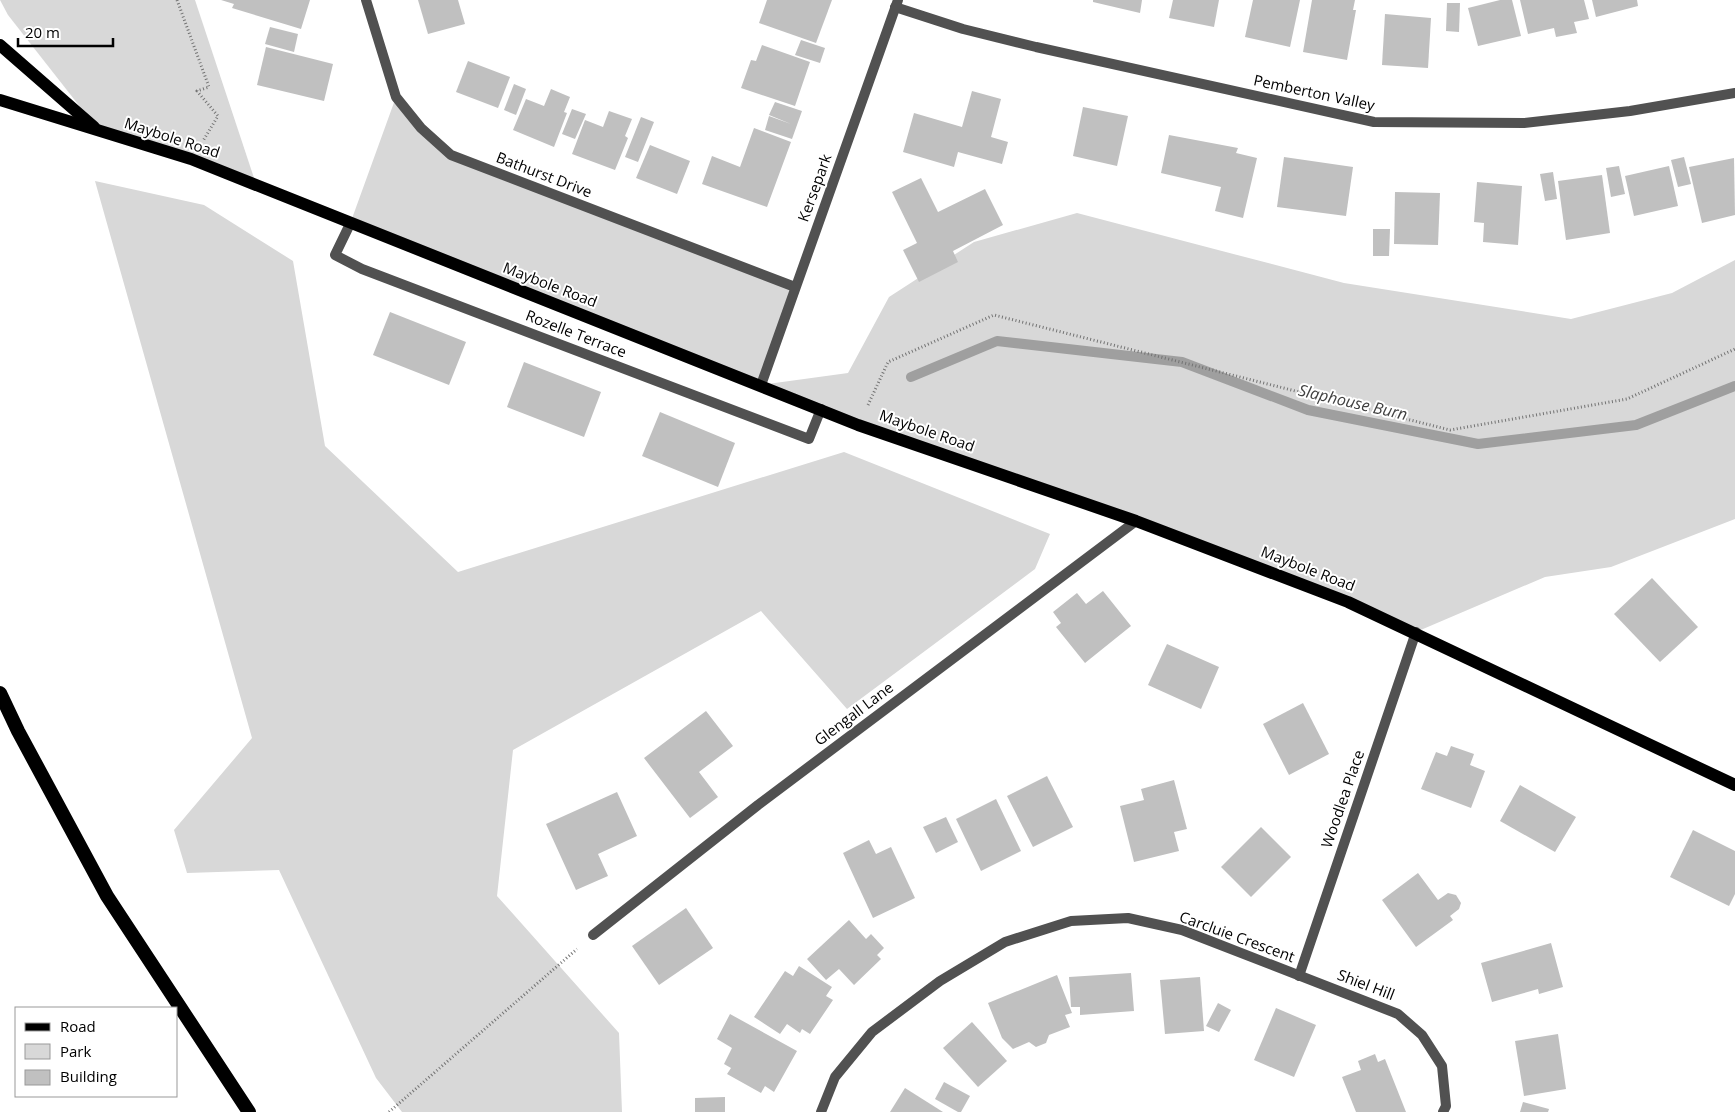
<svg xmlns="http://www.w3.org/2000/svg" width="1735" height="1112" font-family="'Open Sans',sans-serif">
<rect width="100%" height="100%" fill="#fff"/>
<g fill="#d8d8d8">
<polygon points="0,0 195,0 256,184 99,131 8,15"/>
<polygon points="396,97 451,155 795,287 761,385 848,373 889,297 974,242 1077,213 1344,283 1571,319 1672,293 1735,260 1735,519 1611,567 1545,577 1416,632 1136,521 858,425 350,224"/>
<polygon points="95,181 204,205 293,261 325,446 458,572 844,452 1050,534 1035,569 847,709 761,611 513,750 497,896 619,1033 622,1112 402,1112 376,1078 279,870 187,873 174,830 252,738"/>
</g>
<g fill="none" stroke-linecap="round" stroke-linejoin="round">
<polyline stroke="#9f9f9f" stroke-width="10" points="911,377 997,341 1182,362 1308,410 1478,444 1636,425 1735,386"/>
</g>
<g fill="#c0c0c0">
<polygon points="221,0 310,0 301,29 232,8 234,4"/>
<polygon points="418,0 458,0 465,24 428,34"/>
<polygon points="767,0 832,0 816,43 759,23"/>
<polygon points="1093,0 1142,0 1140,13 1093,2"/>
<polygon points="1173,0 1219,0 1214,27 1169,18"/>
<polygon points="1253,0 1300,0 1290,47 1245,37"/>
<polygon points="1312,0 1355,0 1353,10 1356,10 1347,60 1303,52"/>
<polygon points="1500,0 1512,0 1521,36 1478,46 1468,8"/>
<polygon points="1520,0 1584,0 1589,19 1574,22 1577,33 1556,37 1554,28 1528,34"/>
<polygon points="1592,0 1637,0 1638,6 1596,17"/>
<polygon points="1447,3 1460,3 1459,32 1446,31"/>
<polygon points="1385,14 1431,18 1428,68 1382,65"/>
<polygon points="270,27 298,34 294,52 265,44"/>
<polygon points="801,40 825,48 820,63 795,55"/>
<polygon points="762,45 810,62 795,106 741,88 751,60 756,61"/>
<polygon points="266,47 333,64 324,101 257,85"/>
<polygon points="468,61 510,77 498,108 456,92"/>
<polygon points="514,84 526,89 516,115 504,110"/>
<polygon points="551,89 570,97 564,112 567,113 554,147 513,130 526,99 544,106"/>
<polygon points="972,91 1001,99 991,137 1008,142 1002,164 958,152 954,167 903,152 914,113 962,127"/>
<polygon points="775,102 802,111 792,139 765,130 769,116 791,124 769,115"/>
<polygon points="1083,107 1128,116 1117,166 1073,156"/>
<polygon points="572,109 586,114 575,139 562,134"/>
<polygon points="609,111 632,119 625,136 628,138 615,170 572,154 585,120 603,127"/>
<polygon points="641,117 654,122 638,162 625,157"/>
<polygon points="754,128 791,142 767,207 702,184 712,156 740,167"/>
<polygon points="1169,135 1238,148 1236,153 1257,158 1243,218 1215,211 1221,187 1161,173"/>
<polygon points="650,145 690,161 677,194 636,178"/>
<polygon points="1284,157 1353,167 1346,216 1277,207"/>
<polygon points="1684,157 1691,184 1678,187 1671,160"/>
<polygon points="1734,158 1735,215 1702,223 1689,167"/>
<polygon points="1619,166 1625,194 1611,197 1606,168"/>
<polygon points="1669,166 1678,206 1634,216 1625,176"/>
<polygon points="1553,172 1557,199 1545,201 1540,174"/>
<polygon points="1602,175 1610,233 1566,240 1558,181"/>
<polygon points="921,178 938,212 985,189 1003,225 953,251 958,262 919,282 903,250 917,243 892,192"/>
<polygon points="1477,182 1522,186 1518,245 1483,242 1484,223 1474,222"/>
<polygon points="1395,192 1440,193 1438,245 1394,244"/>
<polygon points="1373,229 1390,229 1389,256 1373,256"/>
<polygon points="390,312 466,342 449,385 373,355"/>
<polygon points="524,362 601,392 584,437 507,407"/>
<polygon points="660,412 735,443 718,487 642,456"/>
<polygon points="1652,578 1698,627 1660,662 1614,614"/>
<polygon points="1103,591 1131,626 1085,663 1056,627 1061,623 1053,612 1077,593 1086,604"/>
<polygon points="1167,644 1219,667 1201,709 1148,685"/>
<polygon points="1303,703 1329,754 1289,775 1263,724"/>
<polygon points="706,711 733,746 699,772 718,797 690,818 644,758"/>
<polygon points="1451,746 1474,754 1470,765 1485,771 1471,808 1421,789 1436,752 1447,756"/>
<polygon points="1047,776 1073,827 1033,847 1007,796"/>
<polygon points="1174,780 1187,829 1174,832 1179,851 1134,862 1120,806 1144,800 1141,789"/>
<polygon points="1520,785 1576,817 1555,852 1500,821"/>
<polygon points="617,792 637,836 598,854 608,876 576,890 546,824"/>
<polygon points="996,799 1021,851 981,871 956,819"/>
<polygon points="946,817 958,842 936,853 923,827"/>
<polygon points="1261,827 1291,857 1251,897 1221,867"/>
<polygon points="1693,830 1735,851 1735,894 1729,906 1670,877"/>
<polygon points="869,840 876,854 891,847 915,898 873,918 843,853"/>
<polygon points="1418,873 1438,900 1448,893 1456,895 1461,903 1459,909 1450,916 1453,920 1416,947 1382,900"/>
<polygon points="686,908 713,948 659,985 632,946"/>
<polygon points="849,920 866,939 871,934 884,948 877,955 881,959 854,985 839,969 826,980 807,959"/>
<polygon points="1551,943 1563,987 1539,994 1538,989 1492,1002 1481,963"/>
<polygon points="799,966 832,987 826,996 833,1000 810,1034 802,1029 800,1033 787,1024 780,1034 754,1017 785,971 793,976"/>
<polygon points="1131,973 1134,1011 1080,1015 1080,1007 1071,1007 1069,977"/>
<polygon points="1057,975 1072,1013 1065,1015 1070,1027 1049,1035 1046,1043 1036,1047 1029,1042 1013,1049 1002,1038 988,1003"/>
<polygon points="1200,977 1204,1031 1165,1034 1160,980"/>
<polygon points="1218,1003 1231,1010 1219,1032 1206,1026"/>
<polygon points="1276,1008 1316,1025 1294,1077 1254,1060"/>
<polygon points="730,1014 797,1051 774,1092 765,1086 761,1093 727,1074 731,1068 724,1064 732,1048 717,1039"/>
<polygon points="972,1022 1007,1061 978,1087 943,1048"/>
<polygon points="1558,1034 1566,1089 1524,1096 1515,1041"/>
<polygon points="1375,1054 1378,1062 1385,1059 1406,1112 1356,1112 1342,1077 1361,1070 1358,1061"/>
<polygon points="944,1082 970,1096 961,1112 958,1112 935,1099"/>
<polygon points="905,1088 943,1112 890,1112"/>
<polygon points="725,1097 725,1112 695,1112 695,1098"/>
<polygon points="1523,1102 1549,1109 1548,1112 1520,1112"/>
</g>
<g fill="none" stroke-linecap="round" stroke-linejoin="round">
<g stroke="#737373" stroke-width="3" stroke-dasharray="1 2.5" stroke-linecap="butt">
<polyline points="177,0 209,87 197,91 218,116 203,141"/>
<polyline points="868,405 888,362 994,315 1450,430 1627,399 1735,349"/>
<polyline points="389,1112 577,949"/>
</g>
<g stroke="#515151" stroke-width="10">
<polyline points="366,0 396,97 421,128 451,155 795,287"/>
<polyline points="895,7 963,29 1036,47 1374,122 1524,123 1630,111 1735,93"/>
<polyline points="350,224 335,255 362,269 809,439 821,409"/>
<polyline points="761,385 898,0"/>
<polyline points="593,935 758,805 1136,521"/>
<polyline points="1299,976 1416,632"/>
<polyline points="821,1112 835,1077 872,1032 940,981 1005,942 1071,921 1128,918 1182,930 1398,1014 1422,1035 1442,1066 1446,1106 1443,1112"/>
</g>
<g stroke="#000" stroke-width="12">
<polyline points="0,45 94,127"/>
<polyline points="0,100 191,159 858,425 1136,521 1348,602 1735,785"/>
</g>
<polyline stroke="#000" stroke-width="14" points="0,693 18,731 107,896 249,1112"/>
</g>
<g text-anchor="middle" stroke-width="4" stroke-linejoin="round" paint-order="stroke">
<g font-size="15" fill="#000" stroke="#fff">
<text transform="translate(1314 93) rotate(12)" y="5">Pemberton Valley</text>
<text transform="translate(172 138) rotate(18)" y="5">Maybole Road</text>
<text transform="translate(544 175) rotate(21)" y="5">Bathurst Drive</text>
<text transform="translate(815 188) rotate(-70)" y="5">Kersepark</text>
<text transform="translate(550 285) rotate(21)" y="5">Maybole Road</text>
<text transform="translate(576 334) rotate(21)" y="5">Rozelle Terrace</text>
<text transform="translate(927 431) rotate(19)" y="5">Maybole Road</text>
<text transform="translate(1308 569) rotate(21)" y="5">Maybole Road</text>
<text transform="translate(854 714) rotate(-37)" y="5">Glengall Lane</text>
<text transform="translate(1343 799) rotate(-71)" y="5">Woodlea Place</text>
<text transform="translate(1237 937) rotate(20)" y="5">Carcluie Crescent</text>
<text transform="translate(1366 985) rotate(21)" y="5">Shiel Hill</text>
</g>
<g font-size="16" font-style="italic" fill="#404040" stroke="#fff">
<text transform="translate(1353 402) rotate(13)" y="6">Slaphouse Burn</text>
</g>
</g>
<rect x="15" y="1007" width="162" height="90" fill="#ffffff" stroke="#999999"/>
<rect x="25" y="1023" width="25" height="8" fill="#000000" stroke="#999999"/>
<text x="60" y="1032" font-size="15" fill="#000000">Road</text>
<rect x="25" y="1044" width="25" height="15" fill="#d8d8d8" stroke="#999999"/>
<text x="60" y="1057" font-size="15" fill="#000000">Park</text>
<rect x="25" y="1070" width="25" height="15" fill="#c0c0c0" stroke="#999999"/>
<text x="60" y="1082" font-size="15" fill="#000000">Building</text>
<path d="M18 38v8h95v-8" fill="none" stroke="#000000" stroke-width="2.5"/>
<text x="25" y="38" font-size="15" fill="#000000" stroke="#ffffff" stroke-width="4" paint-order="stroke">20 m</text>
</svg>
